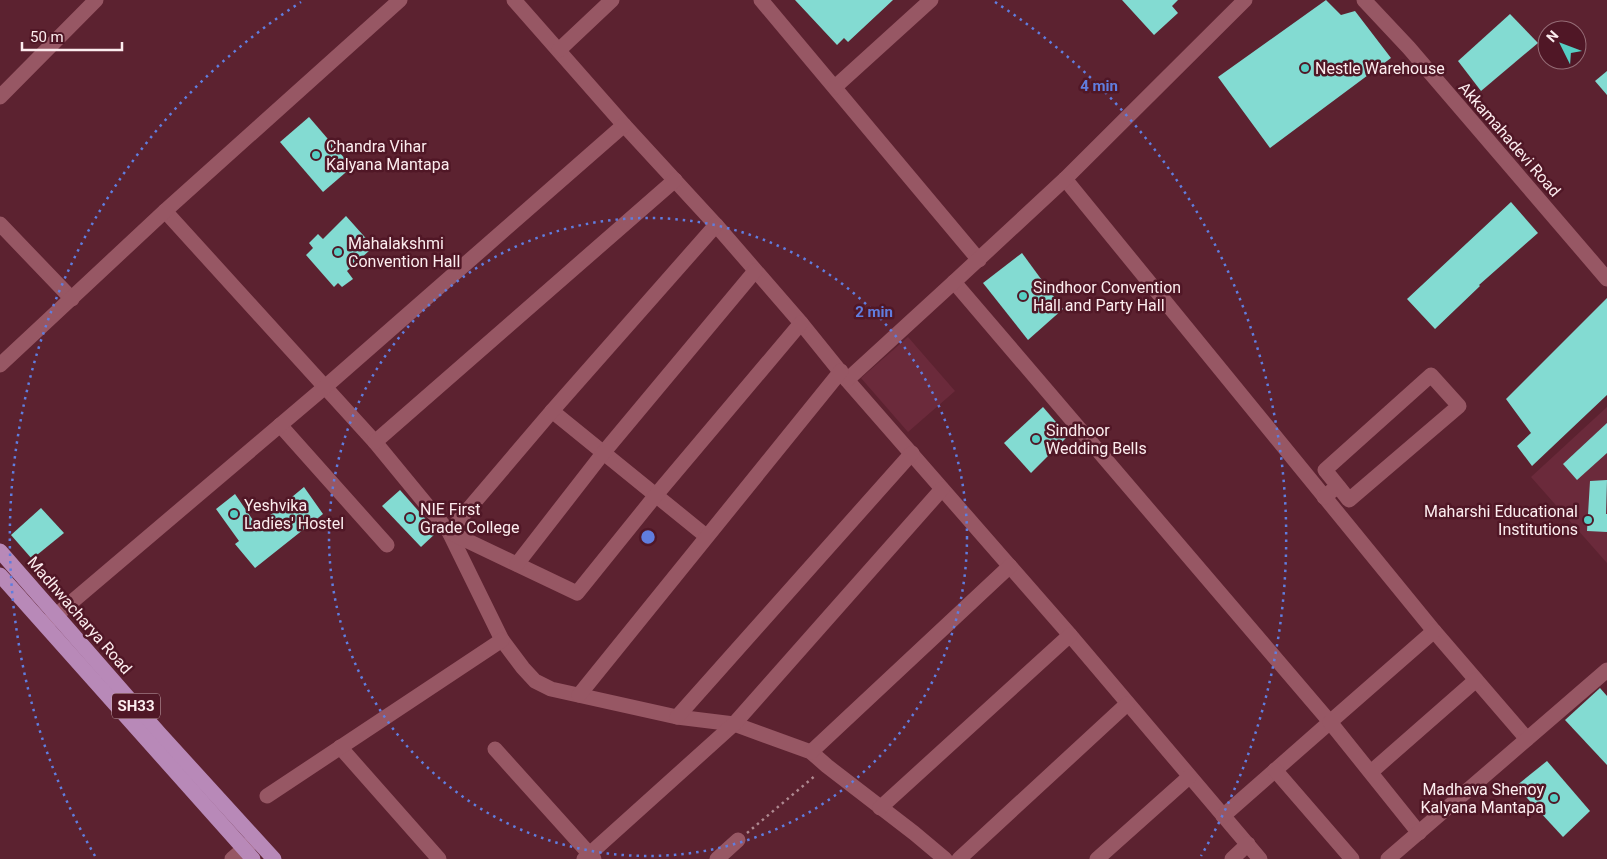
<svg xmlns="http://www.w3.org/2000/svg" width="1607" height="859" font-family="Roboto,sans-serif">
<rect width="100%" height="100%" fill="#5c2230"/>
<g fill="#6b2a3b">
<polygon points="908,337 955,391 908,432 861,378"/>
<polygon points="1607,407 1607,563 1531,477"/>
</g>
<g fill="#83dbd2">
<polygon points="795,0 893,0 848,42 844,38 837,45"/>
<polygon points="1122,0 1178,0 1172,6 1178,13 1154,35"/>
<polygon points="1326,0 1341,15 1355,11 1391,58 1270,148 1218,77"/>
<polygon points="1510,14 1538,43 1481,91 1458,61"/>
<polygon points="1607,71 1607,95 1595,81"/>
<polygon points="309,117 352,167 323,192 280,142"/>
<polygon points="1511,202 1538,233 1479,285 1480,286 1435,329 1407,299"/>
<polygon points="346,216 371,244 368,247 370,250 347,271 353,279 342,287 338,283 334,287 306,255 313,248 309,243 318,234 323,239"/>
<polygon points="1022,253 1063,309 1028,340 983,283"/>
<polygon points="1607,298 1607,395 1532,466 1517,446 1531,433 1506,399"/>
<polygon points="1043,407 1068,436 1031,473 1004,443"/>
<polygon points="1607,423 1607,453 1577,480 1563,464"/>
<polygon points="1607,480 1606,514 1607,514 1607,532 1587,531 1590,481"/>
<polygon points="304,487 323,514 255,568 235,544 239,541 216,509 235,494 257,526"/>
<polygon points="400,490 437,532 421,547 382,506"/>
<polygon points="41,508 64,533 32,559 11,535"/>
<polygon points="1600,688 1607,696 1607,765 1565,720"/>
<polygon points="1547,761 1590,811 1563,837 1516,786"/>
</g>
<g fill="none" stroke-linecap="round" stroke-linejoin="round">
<polyline stroke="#ae8991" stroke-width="2.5" stroke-dasharray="2.5 4" stroke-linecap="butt" points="747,833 816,775"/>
<g stroke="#975764" stroke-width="15">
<polyline points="514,0 624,125 716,225 801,323 847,380 1070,635 1260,859"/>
<polyline points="761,0 979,260"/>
<polyline points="1364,0 1409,48 1607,279"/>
<polyline points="559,50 612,0"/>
<polyline points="835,87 931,0"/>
<polyline points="0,97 96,0"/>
<polyline points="1065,179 1434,631 1527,739"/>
<polyline points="165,211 375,442 449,532 502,640 523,668 535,681 551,689 677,717 734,724 811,752 827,766 914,833 945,859"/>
<polyline points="0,224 72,299"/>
<polyline points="954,282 1330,722 1223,816"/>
<polyline points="0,365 165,211 400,0"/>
<polyline points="847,380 954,282 1065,179 1245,0"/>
<polyline points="552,411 706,536"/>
<polyline points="280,425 387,545"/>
<polyline points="375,442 675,180"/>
<polyline points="1324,497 1338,486 1325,470 1431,375 1459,406 1349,500 1338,486"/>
<polyline points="449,532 577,593 656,495 801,323"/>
<polyline points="449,532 552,411 716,225"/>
<polyline points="517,564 604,452 755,271"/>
<polyline points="47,623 325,387 624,125"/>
<polyline points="579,695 841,371"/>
<polyline points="677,717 912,453"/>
<polyline points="340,747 439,859"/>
<polyline points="495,749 594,859"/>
<polyline points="811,752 1010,566"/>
<polyline points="1275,770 1352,859"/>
<polyline points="1371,772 1476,680"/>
<polyline points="267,796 502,640"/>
<polyline points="880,808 1070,635"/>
<polyline points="1419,833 1330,722 1434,631"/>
<polyline points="232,859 254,840"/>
<polyline points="584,859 734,724 942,489"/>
<polyline points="717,859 738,840"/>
<polyline points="959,859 1127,704"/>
<polyline points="1097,859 1189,777"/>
<polyline points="1232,859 1248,844"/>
<polyline points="1388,859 1607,670"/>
</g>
<g stroke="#b889b8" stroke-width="15">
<polyline points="0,551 159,733 274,859"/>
<polyline points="0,575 253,859"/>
</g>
</g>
<g fill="none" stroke="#607ddf" stroke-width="2.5" stroke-dasharray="2.5 5">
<circle cx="648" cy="537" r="319"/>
<path d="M95 856A638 638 0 0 1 301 2M995 2A638 638 0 0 1 1201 856"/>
</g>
<g fill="#56cec4" stroke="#501726" stroke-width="2">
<circle cx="1305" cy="68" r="5"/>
<circle cx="316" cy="155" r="5"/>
<circle cx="338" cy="252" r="5"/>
<circle cx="1023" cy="296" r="5"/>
<circle cx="1036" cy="439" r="5"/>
<circle cx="234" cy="514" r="5"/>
<circle cx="410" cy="518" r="5"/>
<circle cx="1588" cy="520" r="5"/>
<circle cx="1554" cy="798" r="5"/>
</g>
<g text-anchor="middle" stroke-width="5" stroke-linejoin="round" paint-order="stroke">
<rect fill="#501726" stroke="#c8acb2" stroke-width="1" x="112" y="693.5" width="48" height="25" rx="4"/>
<g font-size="15" font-weight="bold" fill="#fcecee">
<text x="136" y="711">SH33</text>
</g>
<g font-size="16" fill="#fcecee" stroke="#501726" text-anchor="start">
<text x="1315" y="74">Nestle Warehouse</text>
<text x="326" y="152">Chandra Vihar<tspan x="326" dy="18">Kalyana Mantapa</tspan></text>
<text x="348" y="249">Mahalakshmi<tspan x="348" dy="18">Convention Hall</tspan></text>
<text x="1033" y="293">Sindhoor Convention<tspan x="1033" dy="18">Hall and Party Hall</tspan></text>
<text x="1046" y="436">Sindhoor<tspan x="1046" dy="18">Wedding Bells</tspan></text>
<text x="244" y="511">Yeshvika<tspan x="244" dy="18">Ladies' Hostel</tspan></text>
<text x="420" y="515">NIE First<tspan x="420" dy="18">Grade College</tspan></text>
<text x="1578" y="517" text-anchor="end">Maharshi Educational<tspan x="1578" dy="18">Institutions</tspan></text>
<text x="1544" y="795" text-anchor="end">Madhava Shenoy<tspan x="1544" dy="18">Kalyana Mantapa</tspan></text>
</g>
<g font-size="16" fill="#fcecee" stroke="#501726">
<text transform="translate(1510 139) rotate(49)" y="6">Akkamahadevi Road</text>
<text transform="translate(80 615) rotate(49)" y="6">Madhwacharya Road</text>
</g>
</g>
<circle cx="648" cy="537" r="8" fill="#607ddf" stroke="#501726" stroke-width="2.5"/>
<g font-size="15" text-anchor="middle" font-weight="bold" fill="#607ddf" stroke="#501726" stroke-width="5" stroke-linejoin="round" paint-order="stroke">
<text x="1099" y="91">4 min</text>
<text x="874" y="317">2 min</text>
</g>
<g transform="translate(1562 45) rotate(312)"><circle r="24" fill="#501726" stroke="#956c76"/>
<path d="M0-4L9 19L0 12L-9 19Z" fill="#56cec4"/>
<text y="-8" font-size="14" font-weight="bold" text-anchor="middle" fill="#fcecee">N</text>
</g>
<path d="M22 42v8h100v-8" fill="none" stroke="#fcecee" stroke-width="2.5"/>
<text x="30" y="42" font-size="15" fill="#fcecee" stroke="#501726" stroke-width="4" paint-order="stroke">50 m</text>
</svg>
